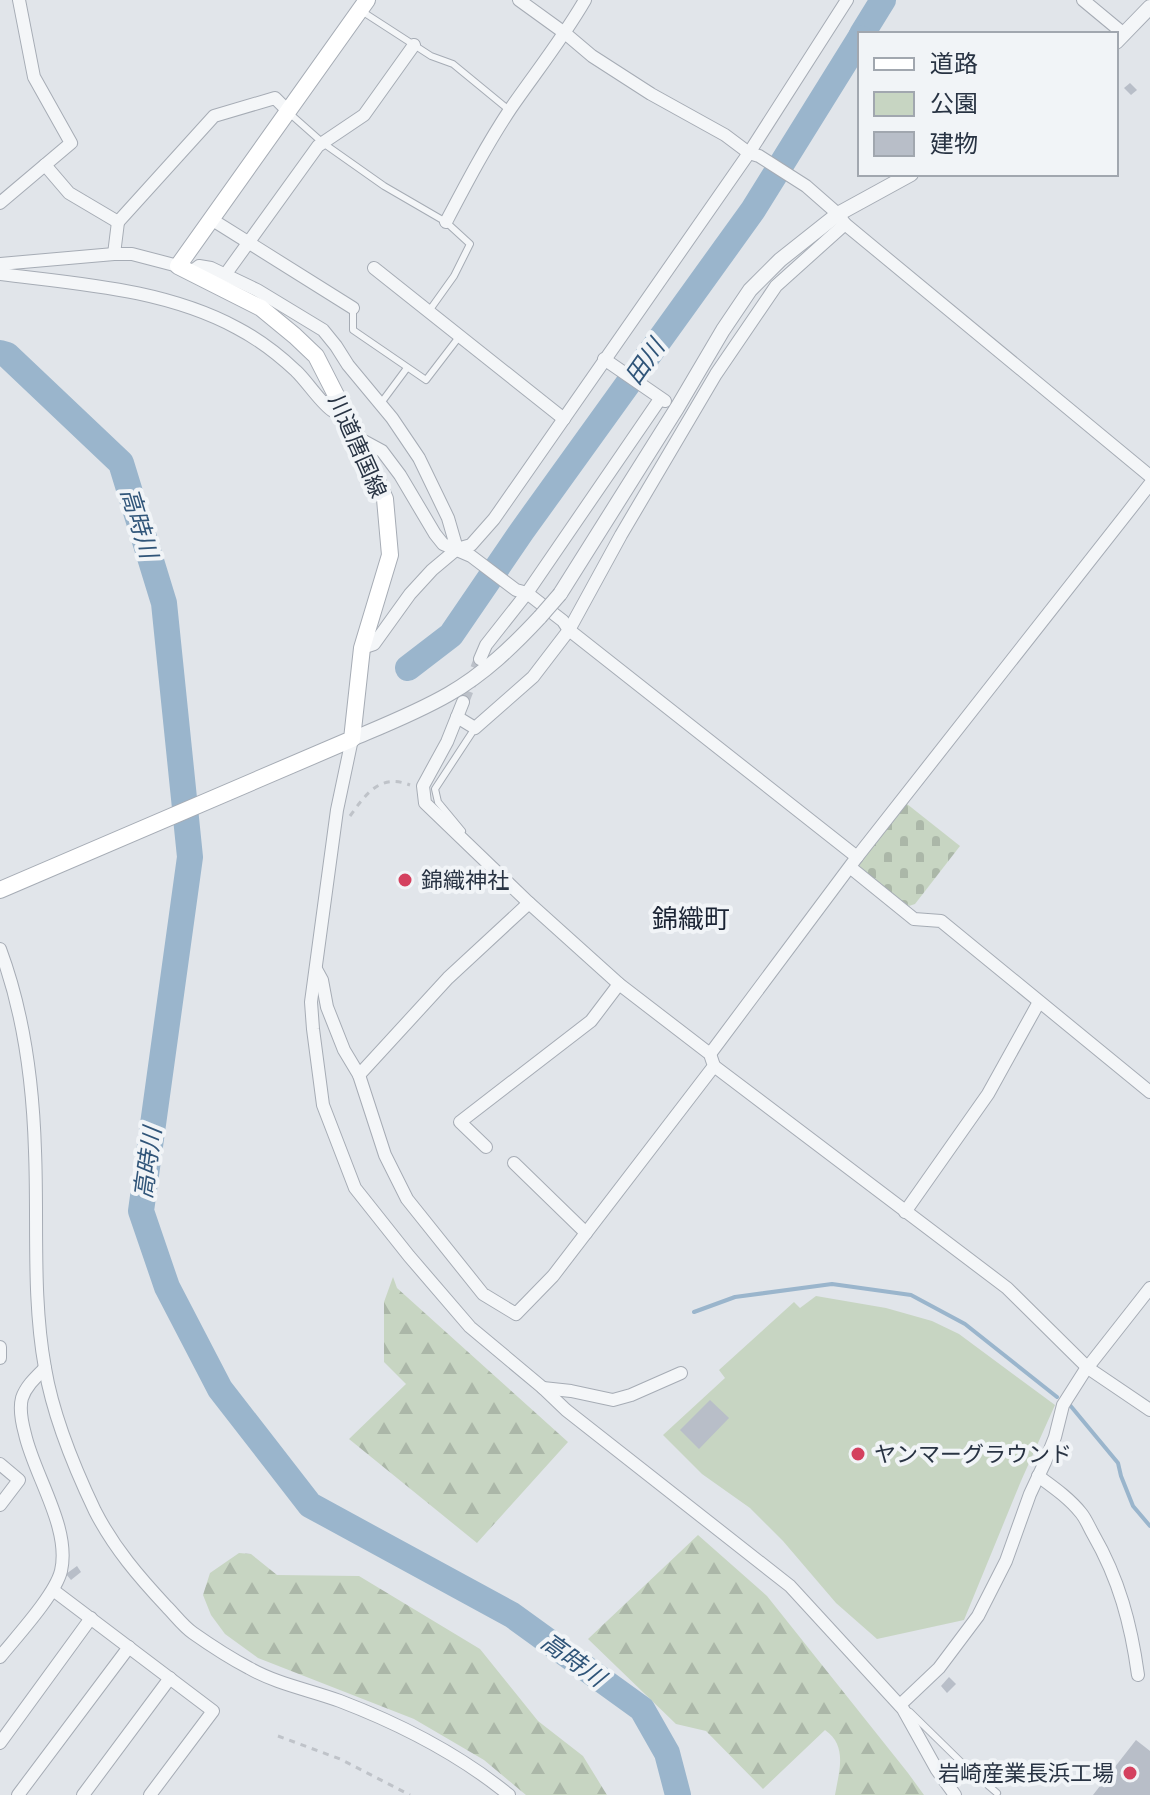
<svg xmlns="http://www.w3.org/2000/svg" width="1150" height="1795" font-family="Barlow,'Noto Sans JP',sans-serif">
<defs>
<pattern id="forest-firs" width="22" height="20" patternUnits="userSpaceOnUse" patternTransform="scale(2)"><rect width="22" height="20" fill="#c7d5c2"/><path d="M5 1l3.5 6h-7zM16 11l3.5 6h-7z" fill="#abb7a8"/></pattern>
<pattern id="cemetery-stones" width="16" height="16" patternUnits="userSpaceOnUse" patternTransform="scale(2)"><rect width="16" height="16" fill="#c7d5c2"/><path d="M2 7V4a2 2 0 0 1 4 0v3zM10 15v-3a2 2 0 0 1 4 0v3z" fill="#abb7a8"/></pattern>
</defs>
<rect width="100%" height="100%" fill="#e1e5ea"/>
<polygon fill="#c7d5c2" points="816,1296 886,1308 932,1321 959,1334 1055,1405 1021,1481 964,1620 877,1639 836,1603 783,1541 750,1508 702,1474 663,1435 725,1378 719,1370 794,1302 800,1308"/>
<g fill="url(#forest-firs)">
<polygon points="393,1277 397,1288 568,1442 477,1543 349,1439 406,1384 384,1362 384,1302"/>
<path d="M698,1535L767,1596L908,1773L924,1795H835C839,1771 848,1746 825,1730L763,1789L706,1731L676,1724L588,1639Z"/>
<polygon points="239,1553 251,1554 277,1575 359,1576 480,1649 538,1721 583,1756 607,1795 526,1795 484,1760 414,1719 258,1658 225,1634 211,1615 203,1595 210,1573"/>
</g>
<polygon fill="url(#cemetery-stones)" points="907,804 960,846 915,904 909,906 861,871 859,864"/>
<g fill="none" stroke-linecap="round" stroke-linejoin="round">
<g stroke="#9ab5cc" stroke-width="4">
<polyline points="694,1312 735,1297 832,1284 911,1295 965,1324 1057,1397"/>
<polyline points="1069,1404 1118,1463 1121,1476 1133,1506 1150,1526"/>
</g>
<g stroke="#9ab5cc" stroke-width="26">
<polyline points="862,34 883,0"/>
<polyline points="0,353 7,355 121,463 164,603 190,857 141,1211 167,1287 220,1389 310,1505 512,1615 642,1709 667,1753 678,1795"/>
<polyline points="408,668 451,635 522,531 753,210 860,38"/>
</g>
</g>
<g fill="#b8bec8">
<polygon points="1130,83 1137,90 1131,95 1124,88"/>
<polygon points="710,1400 729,1418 699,1449 680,1430"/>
<polygon points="77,1566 81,1572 71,1580 66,1574"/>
<polygon points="949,1677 956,1684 947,1693 941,1686"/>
<polygon points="1136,1740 1150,1751 1150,1795 1093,1795"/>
</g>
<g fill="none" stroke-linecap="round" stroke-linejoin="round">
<polyline stroke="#bcc1c9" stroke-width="12" stroke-dasharray="12 6" stroke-linecap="butt" points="463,702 480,659"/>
<defs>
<g id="service">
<polyline points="360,10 431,56 453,64 509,110"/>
<polyline points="288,112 323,143 384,186 446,222 470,244 454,276 429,311"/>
<polyline points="353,308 353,330 426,380 459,337"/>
<polyline points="381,403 407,368"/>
<polyline points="462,831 438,802 435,789 475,728"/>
<polyline points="906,1710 910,1712 961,1762 997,1793"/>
</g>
<g id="minor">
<polyline points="1083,0 1124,34"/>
<polyline points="45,165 69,193 118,222 214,116 275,98 288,111"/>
<polyline points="0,203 71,143 34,77 19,0"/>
<polyline points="211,219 353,308"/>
<path d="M446,222C466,184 487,144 511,108C536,72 563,38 585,0"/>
<polyline points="845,224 1150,476"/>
<polyline points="114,254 118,222"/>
<polyline points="0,264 114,254 132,254 178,266"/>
<polyline points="374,268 564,419"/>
<polyline points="191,272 199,266 211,268 257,290 323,330 336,346 348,365 392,418 419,458 448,518 457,549"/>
<path d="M0,274C79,284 165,289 237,328C258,339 279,355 296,371C306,380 323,406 333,411C337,413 341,413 345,414"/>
<polyline points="225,275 318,146 364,115 414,45"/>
<polyline points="604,359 665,401"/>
<polyline points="358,438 382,451 400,475 435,534 443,544 471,556 516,590 527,593 563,621 569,630 857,857"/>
<polyline points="362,648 374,644 410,594 432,570 457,549 471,545 494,519 749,153 847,0"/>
<polyline points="480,659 486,645 527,593 660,399"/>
<polyline points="457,717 475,728 533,677 569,630 621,535 716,374 776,286 845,224 838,214 806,186 759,156 749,153 725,135 651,94 592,56 566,34 519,0"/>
<polyline points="352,739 337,810 311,1002 313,1029 323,1105 355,1188 409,1256 470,1327 543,1388 566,1410 790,1586 903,1709 937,1770 955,1795"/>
<polyline points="851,868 914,919 941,921 1150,1092"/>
<path d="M0,949C24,1013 33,1083 35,1151C38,1223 32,1297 45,1368C53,1416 74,1467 95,1511C114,1548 139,1577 167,1607C175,1615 183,1626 193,1633C210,1645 230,1658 249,1668C277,1684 310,1690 340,1701C400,1724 459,1754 509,1795"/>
<polyline points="316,969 322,980 327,1007 344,1050 359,1075 385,1155 407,1199 483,1294 516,1314 553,1276 714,1066 710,1054 619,984 529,903 425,803 423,786 447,742 463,702"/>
<polyline points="710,1054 857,857 1150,484"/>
<polyline points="714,1066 1007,1288 1088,1368 1150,1410"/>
<polyline points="359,1075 448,978 529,903"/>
<polyline points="486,1147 460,1122 591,1021 619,984"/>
<polyline points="514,1163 586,1233"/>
<polyline points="905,1212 988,1094 1039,1002"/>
<polyline points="0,1347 0,1358"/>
<polyline points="543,1388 571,1391 613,1400 631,1395 681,1373"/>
<polyline points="0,1464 19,1480 0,1505"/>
<path d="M1038,1476C1053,1487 1069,1498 1081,1513C1086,1519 1089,1527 1093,1534C1119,1579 1131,1624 1138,1675"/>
<polyline points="53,1590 213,1711 150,1795"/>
<path d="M0,1657C17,1636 55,1595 61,1571C71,1528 34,1475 25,1434C22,1423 19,1409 22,1398C26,1386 36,1377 45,1368"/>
<polyline points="900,1705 939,1668 978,1616 1006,1561 1030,1494 1045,1462 1055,1437 1063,1405 1084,1372 1150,1288"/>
<polyline points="0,1743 91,1618"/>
<polyline points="18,1795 129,1647"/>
<polyline points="83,1795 170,1678"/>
</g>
<g id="tertiary">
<polyline points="1116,42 1150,7"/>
<polyline points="560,594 677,408 723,330 750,290 780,260 838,214 911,174"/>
<path d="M352,739C385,725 418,712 449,694C484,674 513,646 540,617"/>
</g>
<polyline id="secondary" points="0,890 352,739 362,648 390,555 385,499 362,446 316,356 295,336 261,308 178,266 367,0"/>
</defs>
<use href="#service" stroke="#a6acb5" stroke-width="8"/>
<use href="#minor" stroke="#a6acb5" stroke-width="14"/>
<use href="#tertiary" stroke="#a6acb5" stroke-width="16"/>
<use href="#secondary" stroke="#a6acb5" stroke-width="18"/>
<g stroke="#bfc3c9" stroke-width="3" stroke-dasharray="6 6" stroke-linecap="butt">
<path d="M350,816C366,794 380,773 410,785"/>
<polyline points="278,1736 340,1759 410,1795"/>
</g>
<use href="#service" stroke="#f4f6f8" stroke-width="6"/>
<use href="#minor" stroke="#f4f6f8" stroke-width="12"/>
<use href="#tertiary" stroke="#f4f6f8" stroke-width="14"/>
<use href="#secondary" stroke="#fff" stroke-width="16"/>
<defs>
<polyline id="tertiary-bridge" points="540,617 560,594"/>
</defs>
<use href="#tertiary-bridge" stroke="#a6acb5" stroke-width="16" stroke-linecap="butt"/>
<use href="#tertiary-bridge" stroke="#f4f6f8" stroke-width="14"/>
</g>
<g fill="#d4415f" stroke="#f1f4f7" stroke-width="3">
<circle cx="405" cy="880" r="8"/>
<circle cx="858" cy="1454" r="8"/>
<circle cx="1130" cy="1773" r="8"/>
</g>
<g text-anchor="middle" stroke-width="8" stroke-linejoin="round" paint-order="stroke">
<g font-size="22" fill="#283343" stroke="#f1f4f7">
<text transform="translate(358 446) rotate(66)" y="8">川道唐国線</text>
</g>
<g font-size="22" fill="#283343" stroke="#f1f4f7" text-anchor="start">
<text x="421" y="888">錦織神社</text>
<text x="874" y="1462">ヤンマーグラウンド</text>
<text x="1114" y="1781" text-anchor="end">岩崎産業長浜工場</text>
</g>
<g font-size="24" font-style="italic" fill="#305579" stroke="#f1f4f7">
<text transform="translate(645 362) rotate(-55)" y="8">田川</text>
<text transform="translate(139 523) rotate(73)" y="8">高時川</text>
<text transform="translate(148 1163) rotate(-82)" y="8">高時川</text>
<text transform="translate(573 1660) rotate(36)" y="8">高時川</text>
</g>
<g font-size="26" fill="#1b2434" stroke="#f1f4f7">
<text x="691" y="928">錦織町</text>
</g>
</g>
<rect x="858" y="32" width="260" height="144" fill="#f1f4f7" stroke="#a1a7af" stroke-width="2"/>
<rect x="874" y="58" width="40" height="12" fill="#ffffff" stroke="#a1a7af" stroke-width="2"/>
<text x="930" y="72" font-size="24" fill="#283343">道路</text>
<rect x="874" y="92" width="40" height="24" fill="#c7d5c2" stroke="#a1a7af" stroke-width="2"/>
<text x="930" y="112" font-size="24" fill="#283343">公園</text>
<rect x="874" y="132" width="40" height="24" fill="#b8bec8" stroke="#a1a7af" stroke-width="2"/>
<text x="930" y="152" font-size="24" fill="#283343">建物</text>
</svg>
